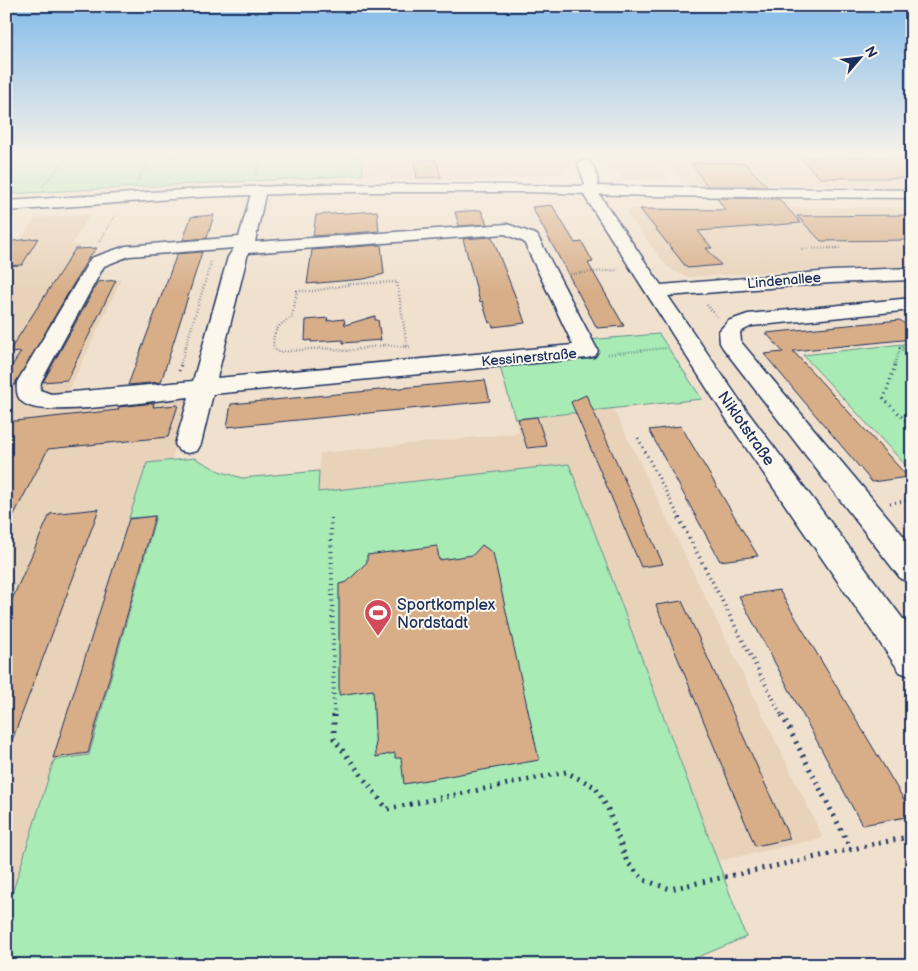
<svg xmlns="http://www.w3.org/2000/svg" width="918" height="971" font-family="'Balsamiq Sans',sans-serif">
<rect width="100%" height="100%" fill="#f0e1ce"/>
<filter id="ink" filterUnits="userSpaceOnUse"><feTurbulence type="fractalNoise" baseFrequency=".02" numOctaves="2"/><feDisplacementMap in="SourceGraphic" scale="10" xChannelSelector="R" yChannelSelector="G"/><feConvolveMatrix kernelMatrix="1 2 1 2 8 2 1 2 1" color-interpolation-filters="sRGB"/></filter>
<g filter="url(#ink)">
<g fill="#e8d2b9">
<polygon points="362,156 912,156 912,187 683,184 670,167 660,167 669,180 622,180 618,172 609,172 602,161 579,162 564,174 461,181 394,180 390,178 389,174 363,175"/>
<polygon points="912,207 912,267 844,268 689,277 675,272 666,265 627,214 631,209 639,208"/>
<polygon points="90,214 71,245 79,245 72,257 94,255 78,283 121,280 61,407 185,397 188,403 172,460 147,463 129,517 156,515 89,755 54,761 6,913 6,260 8,259 35,218"/>
<polygon points="613,408 823,838 718,861 569,464 318,492 320,453 519,433 515,419"/>
</g>
<g fill="#a8ebb5" stroke="#628d8a">
<polygon points="6,156 362,156 363,175 6,194"/>
<polygon points="659,334 702,399 515,419 500,367 595,358 587,340"/>
<polygon points="912,343 912,472 803,355"/>
<polygon points="195,458 219,471 242,478 319,471 318,492 569,464 746,937 679,965 6,965 6,913 54,760 89,755 156,516 129,518 147,463"/>
</g>
<g fill="#d7ae88" stroke="#1b2f5e">
<polygon points="798,156 912,156 912,178 820,178"/>
<polygon points="436,159 441,177 417,178 414,160"/>
<polygon points="691,163 745,163 767,186 707,186"/>
<polygon points="717,198 779,199 801,223 698,231 712,248 706,248 721,265 687,268 640,209 725,210"/>
<polygon points="552,205 575,243 582,242 593,262 588,263 624,326 597,328 532,207"/>
<polygon points="481,210 487,224 459,226 455,212"/>
<polygon points="377,211 379,231 313,236 316,215"/>
<polygon points="214,215 207,238 183,240 191,217"/>
<polygon points="912,215 912,240 821,241 797,216"/>
<polygon points="492,237 521,311 525,323 493,327 491,322 489,323 482,301 480,302 463,239"/>
<polygon points="38,238 22,265 6,266 6,242"/>
<polygon points="381,245 384,274 364,279 307,284 312,250"/>
<polygon points="97,248 89,257 15,385 6,386 6,375 21,352 8,353 75,249"/>
<polygon points="202,252 161,382 128,385 177,254"/>
<polygon points="116,280 67,380 43,382 98,282"/>
<polygon points="375,316 375,320 378,320 381,340 343,343 343,340 311,342 311,340 305,341 306,320 328,318 327,321 344,319 345,325"/>
<polygon points="900,320 912,330 912,339 793,351 908,477 872,482 764,354 783,352 766,333"/>
<polygon points="485,380 490,401 227,427 231,404"/>
<polygon points="586,395 663,564 641,567 571,402"/>
<polygon points="154,403 153,407 178,405 168,437 48,449 6,530 6,422 118,410 119,407"/>
<polygon points="537,417 547,446 527,448 518,419"/>
<polygon points="681,426 743,531 758,556 720,561 649,430"/>
<polygon points="99,509 8,751 6,750 6,613 50,514"/>
<polygon points="155,516 88,753 53,758 129,519"/>
<polygon points="482,545 493,553 539,760 404,784 401,758 395,758 395,753 376,757 373,690 339,695 339,584 347,582 367,562 367,555 437,546 439,560 473,555"/>
<polygon points="779,590 912,813 912,816 862,825 739,596"/>
<polygon points="682,601 790,839 755,846 656,605"/>
</g>
<g fill="none" stroke-linecap="round" stroke-linejoin="round">
<defs>
<g id="minor">
<path d="M585,160C595,162 600,181 597,190L601,197L661,285L831,271L912,268V280L831,283L668,296L747,411L912,631V677L900,672L729,423L585,197L583,190L585,184L578,164Z"/>
<path d="M259,186L264,187L266,190L255,242L507,224L537,235L598,351L595,356L587,358L213,394L201,444L197,451L188,453L179,451L175,444L189,397C158,400 49,417 27,405C17,400 16,392 17,382L91,258L126,246L239,237L252,190L254,187ZM505,234L524,242L573,345L217,378L248,253ZM234,248L228,257L193,381L51,394L40,390L41,382L104,266L129,256Z"/>
<polygon points="912,298 912,310 752,326 740,332 741,342 912,546 912,583 901,579 723,348 720,343 719,331 728,321 748,314"/>
</g>
<path id="major" d="M330,184C524,184 718,188 912,190V198L651,196L529,192H330L199,197L6,211V201L199,189Z"/>
</defs>
<use href="#minor" stroke="#1b2f5e" stroke-width="3"/>
<use href="#major" stroke="#1b2f5e" stroke-width="3"/>
<g stroke="#1b2f5e" stroke-width="2" stroke-dasharray="0.5 2" stroke-linecap="butt">
<polyline points="256,175 262,156"/>
<polyline points="137,181 153,156"/>
<polyline points="42,187 68,156"/>
<polyline points="101,241 99,242 116,214"/>
<polyline points="829,248 840,248"/>
</g>
<g stroke="#1b2f5e" stroke-width="2.5" stroke-dasharray="0.5 2.5" stroke-linecap="butt">
<polyline points="801,249 840,248"/>
<polyline points="570,274 618,270"/>
<polyline points="707,305 717,317"/>
<path d="M407,346L397,282L351,284L314,291H297L292,317C278,325 271,332 274,349L279,352L322,348L346,351L385,345L411,347"/>
<polyline points="912,346 900,348 912,358"/>
<polyline points="608,354 666,348"/>
<polyline points="180,366 211,262"/>
<polyline points="894,366 900,348"/>
</g>
<g stroke="#1b2f5e" stroke-width="3" stroke-dasharray="1 4" stroke-linecap="butt">
<polyline points="895,365 884,399 912,427"/>
<polyline points="179,371 181,365"/>
<polyline points="638,438 680,519"/>
<polyline points="890,503 912,500"/>
</g>
<g stroke="#1b2f5e" stroke-width="4" stroke-dasharray="1 4.5" stroke-linecap="butt">
<polyline points="331,518 334,716"/>
<polyline points="679,518 782,716"/>
</g>
<g stroke="#1b2f5e" stroke-width="5" stroke-dasharray="2 5.5" stroke-linecap="butt">
<polyline points="334,715 334,739 387,809 566,772 595,787 608,809 627,862 644,880 670,889 912,836"/>
<polyline points="782,715 851,849"/>
</g>
<use href="#minor" fill="#fbf7ec" fill-rule="evenodd"/>
<use href="#major" fill="#fbf7ec" fill-rule="evenodd"/>
</g>
</g>
<linearGradient id="sky" x2="0" y2="1"><stop stop-color="#83bbea"/><stop offset="0.53" stop-color="#f8f2e9"/><stop offset="1" stop-color="#f8f2e9" stop-opacity="0"/></linearGradient>
<rect width="918" height="292" fill="url(#sky)"/>
<defs>
<symbol id="stadium-pin" viewBox="-11 -11 22 30"><path d="M0 17L-7.5 6A9.5 9.5 0 1 1 7.5 6Z" fill="#d1495b" stroke="#fbf7ec"/><path d="M0-5a6.5 5 0 1 0 0 10a6.5 5 0 1 0 0-10ZM-3.5-1.8h7v3.6h-7Z" fill="#fff"/></symbol>
</defs>
<g fill-rule="evenodd">
<use href="#stadium-pin" x="362" y="597" width="32" height="43"/>
</g>
<g text-anchor="middle" stroke-width="4" stroke-linejoin="round" paint-order="stroke">
<g font-size="14" fill="#1b2f5e" stroke="#fbf7ec">
<text transform="translate(784 280) rotate(-5)" y="5">Lindenallee</text>
<text transform="translate(529 357) rotate(-5)" y="5">Kessinerstraße</text>
</g>
<g font-size="16" fill="#1b2f5e" stroke="#fbf7ec">
<text transform="translate(747 428) rotate(55)" y="6">Niklotstraße</text>
</g>
<g font-size="16" fill="#1b2f5e" stroke="#fbf7ec" text-anchor="start">
<text x="397" y="610">Sportkomplex<tspan x="397" dy="18">Nordstadt</tspan></text>
</g>
</g>
<rect width="918" height="971" fill="none" stroke="#fbf7ec" stroke-width="25"/>
<rect x="12" y="12" width="893" height="946" fill="none" stroke="#1b2f5e" stroke-width="2" filter="url(#ink)"/>
<g transform="translate(860 58) rotate(62)" stroke="#fbf7ec" stroke-width="4" paint-order="stroke">
<path d="M0-4L9 19L0 12L-9 19Z" fill="#1b2f5e"/>
<text y="-8" font-size="14" font-weight="bold" text-anchor="middle" fill="#1b2f5e">N</text>
</g>
</svg>
